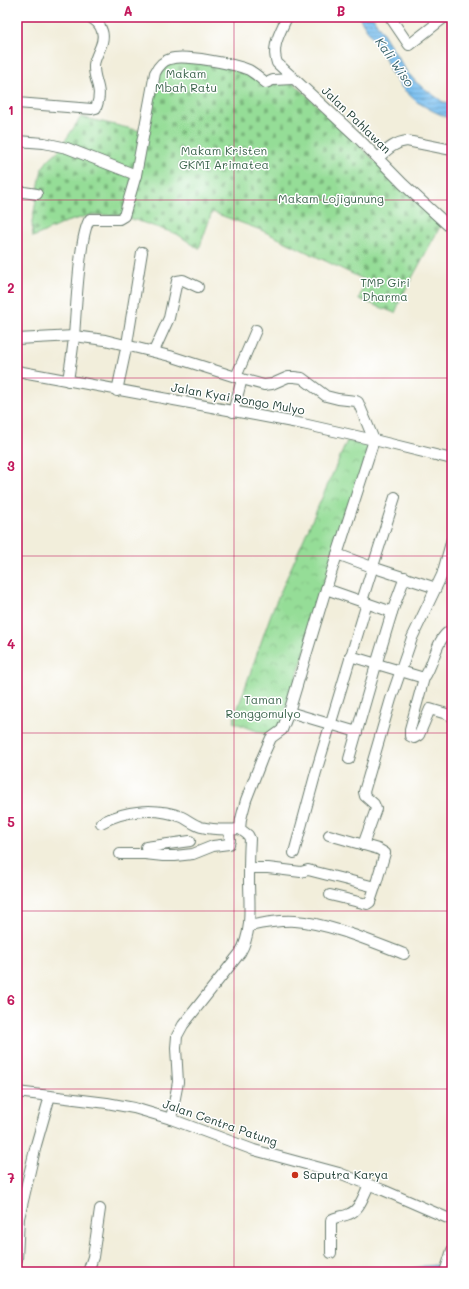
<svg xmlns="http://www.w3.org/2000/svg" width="469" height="1289" font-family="Mali,sans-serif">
<defs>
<pattern id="cemetery-stones" width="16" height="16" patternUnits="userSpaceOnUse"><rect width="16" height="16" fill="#95dd97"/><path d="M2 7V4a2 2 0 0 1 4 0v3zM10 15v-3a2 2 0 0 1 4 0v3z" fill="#79b47c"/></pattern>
<pattern id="park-crowns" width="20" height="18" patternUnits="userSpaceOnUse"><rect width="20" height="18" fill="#95dd97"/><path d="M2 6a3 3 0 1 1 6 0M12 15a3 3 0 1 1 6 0" fill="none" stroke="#79b47c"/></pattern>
<pattern id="water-rules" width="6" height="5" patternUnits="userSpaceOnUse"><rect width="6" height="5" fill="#79bff0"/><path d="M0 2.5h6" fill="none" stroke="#639cc3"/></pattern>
</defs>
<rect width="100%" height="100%" fill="#fff"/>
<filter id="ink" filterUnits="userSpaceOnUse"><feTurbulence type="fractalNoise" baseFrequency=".025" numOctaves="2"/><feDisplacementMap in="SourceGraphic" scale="8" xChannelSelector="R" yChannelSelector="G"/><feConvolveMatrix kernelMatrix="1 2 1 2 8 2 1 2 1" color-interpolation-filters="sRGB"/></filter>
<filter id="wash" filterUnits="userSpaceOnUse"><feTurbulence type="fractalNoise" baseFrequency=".012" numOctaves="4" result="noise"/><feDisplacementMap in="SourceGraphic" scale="16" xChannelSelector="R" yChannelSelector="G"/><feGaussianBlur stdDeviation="0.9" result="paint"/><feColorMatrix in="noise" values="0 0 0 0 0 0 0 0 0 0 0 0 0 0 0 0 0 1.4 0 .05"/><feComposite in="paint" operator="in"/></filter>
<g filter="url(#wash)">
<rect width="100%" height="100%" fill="#f2eedb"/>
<polygon fill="url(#cemetery-stones)" stroke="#5a8d66" points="172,58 247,71 266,84 292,81 441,225 402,296 395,313 359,299 365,280 261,230 212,212 199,249 177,234 120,215 91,215 66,222 33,237 32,222 42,168 49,159 58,151 81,117 145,132 155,73"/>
<polygon fill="url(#park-crowns)" stroke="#5a8d66" points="347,441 370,445 281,727 270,736 233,722 272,611"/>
<g fill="url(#water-rules)" stroke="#4c7e92">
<polygon points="359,17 373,17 407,72 417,83 443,102 452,103 452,120 431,110 417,102 401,87 390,71 385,58"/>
<polygon points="452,1263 452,1272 397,1272 424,1266 450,1264"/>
</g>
</g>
<g filter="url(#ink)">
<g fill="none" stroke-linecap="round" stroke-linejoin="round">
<defs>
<g id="minor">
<path d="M287,17C280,33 271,46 277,63L358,138L403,184L452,229"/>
<polyline points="390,17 409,45 445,17"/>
<path d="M17,103L92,109L96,108C104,88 93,82 94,65C95,54 106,43 102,31C100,24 96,21 90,17"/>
<polyline points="17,141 44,143 67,148 136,175"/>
<path d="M378,158C387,150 395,142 407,141L452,150"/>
<polyline points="17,191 37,194"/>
<path d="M17,339L74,336L105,340L170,356L242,379L264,385L272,384L288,377H294L302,378L326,396L338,399L356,401L358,402L374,440L326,589L289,712L282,730L271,738L263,756L246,800L241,819L240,829L248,835L250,839C249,853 249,866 249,880C249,904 253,932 240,953L183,1025L177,1036L176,1048L178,1082L171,1119"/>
<polyline points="154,351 169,318 177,281 183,280 198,287"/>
<polyline points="17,371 303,424 374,440 452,459"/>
<polyline points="236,377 256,330"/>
<path d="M68,381C70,366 73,351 74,336C76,313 79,233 90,219H119L124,216L136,175L155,73C158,67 162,61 170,59C184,54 235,64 249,70C256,74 260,78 266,83L273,80L293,79"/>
<polyline points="117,391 127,344 142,252"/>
<polyline points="233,412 242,379"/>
<polyline points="337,554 372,567 436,588"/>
<polyline points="326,589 392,612 405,577"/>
<polyline points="362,601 395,497"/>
<path d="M350,656L424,678C435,663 435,639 452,629"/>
<polyline points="424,678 410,729 410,736 414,738 419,735 430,709 450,715 452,717"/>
<polyline points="289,712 357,732"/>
<polyline points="349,759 376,665 392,612"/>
<path d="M101,823C125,810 156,807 182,817C188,820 194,825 201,827C214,830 227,830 240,829"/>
<polyline points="363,845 376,809 374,804 365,796 364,792 391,699 412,638 442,575 452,539"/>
<polyline points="146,847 190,841"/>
<polyline points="294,853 316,772 367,603"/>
<polyline points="120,854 145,854 163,856 175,856 193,854 213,846 229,844 230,840 229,830"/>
<polyline points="249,868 268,868 301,872 308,870 375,887 385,853 378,849 329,835"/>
<polyline points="330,895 367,904 370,902 375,887"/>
<path d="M249,926C264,923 279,920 295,921C328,923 372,942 404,954"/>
<polyline points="17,1092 107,1103 134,1108 171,1119 254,1150 339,1173 383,1190 452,1220"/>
<path d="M331,1253V1220C336,1216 343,1217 349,1214C360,1210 364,1194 369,1185"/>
<polyline points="17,1259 19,1218 36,1145 50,1096"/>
<polyline points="88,1272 93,1257 100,1209"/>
<polyline points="445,1272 452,1250"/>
</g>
</defs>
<use href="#minor" stroke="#697b6e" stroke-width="12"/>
<use href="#minor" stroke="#fff" stroke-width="10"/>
</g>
</g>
<path fill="none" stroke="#c2185b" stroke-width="1" stroke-opacity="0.55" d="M234,17V1272M17,200H452M17,378H452M17,556H452M17,733H452M17,911H452M17,1089H452"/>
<circle fill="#c8321e" stroke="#fff" stroke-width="1.5" cx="295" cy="1175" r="4"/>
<g text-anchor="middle" stroke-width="3" stroke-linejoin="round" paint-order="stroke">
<g font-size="12" fill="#3c654d" stroke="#fff">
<text x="186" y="78">Makam<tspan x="186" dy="14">Mbah Ratu</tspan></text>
<text x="224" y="155">Makam Kristen<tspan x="224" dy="14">GKMI Arimatea</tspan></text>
<text x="331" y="203">Makam Lojigunung</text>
<text x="385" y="287">TMP Giri<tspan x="385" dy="14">Dharma</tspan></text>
<text x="263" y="704">Taman<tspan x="263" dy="14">Ronggomulyo</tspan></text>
</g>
<g font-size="12" fill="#1f3d34" stroke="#fff">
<text transform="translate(356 120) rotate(44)" y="4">Jalan Pahlawan</text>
<text transform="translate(238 399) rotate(10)" y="4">Jalan Kyai Rongo Mulyo</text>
<text transform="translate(220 1123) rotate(19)" y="4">Jalan Centra Patung</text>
</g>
<g font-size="12" fill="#1f3d34" stroke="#fff" text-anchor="start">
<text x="303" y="1179">Saputra Karya</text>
</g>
<g font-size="13" font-style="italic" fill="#3a646c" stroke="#fff">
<text transform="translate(395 62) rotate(55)" y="5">Kali Wiso</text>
</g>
</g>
<rect width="469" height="1289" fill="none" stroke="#fff" stroke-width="44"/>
<rect x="22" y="22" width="425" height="1245" fill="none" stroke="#c2185b" stroke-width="1.5"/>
<g font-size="13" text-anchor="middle" font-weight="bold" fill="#c2185b">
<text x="128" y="16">A</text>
<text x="341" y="16">B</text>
<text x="11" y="115">1</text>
<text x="11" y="293">2</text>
<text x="11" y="471">3</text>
<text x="11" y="649">4</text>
<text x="11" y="827">5</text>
<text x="11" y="1005">6</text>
<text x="11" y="1183">7</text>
</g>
</svg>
